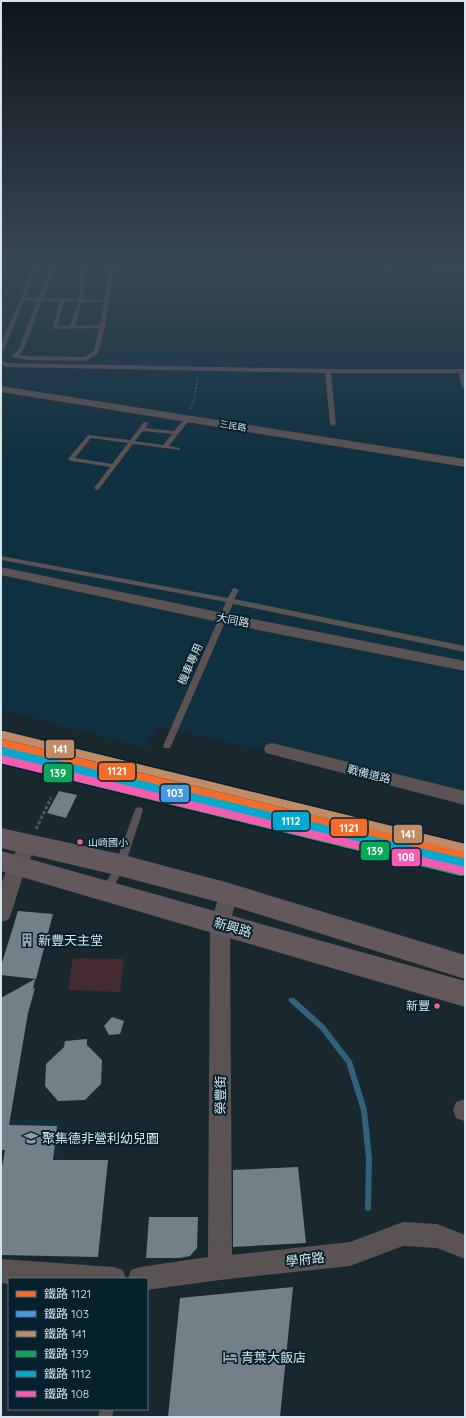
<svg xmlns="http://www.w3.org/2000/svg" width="466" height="1418" font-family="Quicksand,'Noto Sans TC',sans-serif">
<rect width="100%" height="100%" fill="#19272e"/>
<g fill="#0f303e">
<polygon points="1,264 465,264 465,795 157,726 146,748 1,710"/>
<polygon points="1,1120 63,1120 59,1156 1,1155"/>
</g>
<polygon fill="#432b31" points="73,958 124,959 120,992 68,990"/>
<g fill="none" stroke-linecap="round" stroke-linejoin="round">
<polyline stroke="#326279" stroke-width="4.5" points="291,1000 294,1002"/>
<polyline stroke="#326279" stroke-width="6" points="293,1001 322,1027 349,1062 364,1110 369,1159 368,1208"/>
</g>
<g fill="#748087">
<polygon points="59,791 77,795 66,818 47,813"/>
<polygon points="18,911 53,914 36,979 1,975 1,966"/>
<polygon points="35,979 33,989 35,988 28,1013 9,1125 57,1126 53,1160 108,1160 98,1257 1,1255 1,1172 5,1150 1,1150 1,998"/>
<polygon points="112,1017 124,1021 120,1034 109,1035 104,1026"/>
<polygon points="87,1039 87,1045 102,1060 101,1084 85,1100 58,1101 45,1086 46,1064 64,1047 65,1041"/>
<polygon points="298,1167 306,1243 233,1247 233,1170"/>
<polygon points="149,1217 198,1217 197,1248 190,1256 180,1258 146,1258"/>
<polygon points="293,1287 280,1417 168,1417 180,1298"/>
</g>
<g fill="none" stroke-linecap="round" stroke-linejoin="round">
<polyline stroke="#585558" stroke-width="1.5" stroke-dasharray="2 1.5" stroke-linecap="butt" points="190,409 194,400 198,377"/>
<polyline stroke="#585558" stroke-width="3" stroke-dasharray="3.5 2" stroke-linecap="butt" points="36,829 51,798"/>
<g fill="#5b5254" fill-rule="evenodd">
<path d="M35,264H39L25,298H38L51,264H55L43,298L79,299L81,270L83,269L85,270L83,299L104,300L110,264H114L105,326L98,353L86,361L28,360L13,357L12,356L19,349L37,301L24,300L4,350L1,352V344ZM42,301H59L53,329L99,328L94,351L85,357L28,356L19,355L24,349ZM64,301L78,302L70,326H58ZM82,302H104L100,325L75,326Z"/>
<polygon points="380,264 465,265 465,267 382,265"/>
<polygon points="1,360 7,363 328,369 465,369 465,389 462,387 459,373 331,373 336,424 333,426 330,424 325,373 6,367 1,364"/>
<path d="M187,417L190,419L169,446L180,448V450L133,444L99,489L97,490L94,488L110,467L71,461L68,459L88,435L130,440L144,422L149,423L145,428L174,431L185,418ZM143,431L172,434L163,445L135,441ZM91,438L128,443L112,464L75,458Z"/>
<polygon points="1,556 228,598 233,588 235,588 239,590 234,599 465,646 465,652 233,604 171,746 170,748 164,748 163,746 226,602 1,560"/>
<polygon points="139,807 142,808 143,810 125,865 110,894 107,895 104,894 102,891 115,865 135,810 136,808"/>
<polygon points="100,1409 114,1409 112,1417 98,1417"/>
</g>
<g fill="#5b5254" fill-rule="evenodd">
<polygon points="1,386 465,459 465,467 1,392"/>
<polygon points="1,567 223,613 465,661 465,671 223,623 1,575"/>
<polygon points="272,743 465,791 465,805 266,753 264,749 266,745"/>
<polygon points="29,837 35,839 38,844 26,866 11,914 8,920 1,922 1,885 8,865 23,839"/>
<polygon points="229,886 236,888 238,894 230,923 232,1255 350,1242 403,1222 437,1224 465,1235 465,1259 437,1248 403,1246 350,1266 220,1280 147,1290 147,1279 128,1279 131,1270 140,1267 208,1257 210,923 222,888"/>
<polygon points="465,1099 465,1121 464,1121 456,1118 453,1110 456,1102"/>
<polygon points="1,1259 114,1267 123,1270 126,1279 9,1279 9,1284 1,1283"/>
</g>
<g fill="#64585c" fill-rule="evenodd">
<polygon points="1,828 120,854 229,883 465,955 465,979 229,905 120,876 1,848"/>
<polygon points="1,851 465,981 465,1007 1,871"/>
</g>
<defs>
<polyline id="rail" points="1,735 173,778"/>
</defs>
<use href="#rail" stroke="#615f62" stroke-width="5"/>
<use href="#rail" stroke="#06212d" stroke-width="3.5" stroke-dasharray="10" stroke-linecap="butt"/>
<defs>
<polyline id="rail-1" points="1,743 465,856"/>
<polyline id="rail-2" points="1,751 463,864"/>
<polyline id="rail-3" points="3,735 465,848"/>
<polyline id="rail-4" points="1,759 461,872"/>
<polyline id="rail-5" points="1,751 465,863"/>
<polyline id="rail-6" points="1,759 463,871"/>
</defs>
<use href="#rail-1" stroke="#06212d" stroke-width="11"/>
<use href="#rail-2" stroke="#06212d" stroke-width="11"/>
<use href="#rail-3" stroke="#06212d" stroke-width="11"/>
<use href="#rail-4" stroke="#06212d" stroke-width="11"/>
<use href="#rail-5" stroke="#06212d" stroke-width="11"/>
<use href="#rail-6" stroke="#06212d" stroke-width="11"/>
<use href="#rail-1" stroke="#f36c2b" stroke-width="8"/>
<use href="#rail-2" stroke="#4699e1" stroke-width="8"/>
<use href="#rail-3" stroke="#c18c65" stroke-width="8"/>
<use href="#rail-4" stroke="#06aa56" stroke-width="8"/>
<use href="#rail-5" stroke="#00a9ce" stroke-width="8"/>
<use href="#rail-6" stroke="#f75aaf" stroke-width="8"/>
</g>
<linearGradient id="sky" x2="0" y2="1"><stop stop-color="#0e1519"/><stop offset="0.57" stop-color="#384757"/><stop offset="1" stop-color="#384757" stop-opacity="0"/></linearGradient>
<rect width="466" height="462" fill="url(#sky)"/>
<defs>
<symbol id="building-bare" viewBox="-9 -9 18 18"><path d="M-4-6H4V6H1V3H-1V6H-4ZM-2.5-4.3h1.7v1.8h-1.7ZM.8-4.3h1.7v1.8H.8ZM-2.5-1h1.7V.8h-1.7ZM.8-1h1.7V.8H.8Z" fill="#93a2aa" stroke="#06212d" stroke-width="2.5" paint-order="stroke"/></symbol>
<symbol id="school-bare" viewBox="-9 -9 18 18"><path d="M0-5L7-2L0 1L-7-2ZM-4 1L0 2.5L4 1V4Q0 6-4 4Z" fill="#93a2aa" stroke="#06212d" stroke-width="2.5" paint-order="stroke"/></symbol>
<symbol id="hotel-bare" viewBox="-9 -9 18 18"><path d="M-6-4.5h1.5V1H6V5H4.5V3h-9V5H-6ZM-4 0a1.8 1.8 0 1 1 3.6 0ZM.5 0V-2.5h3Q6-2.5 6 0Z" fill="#93a2aa" stroke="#06212d" stroke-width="2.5" paint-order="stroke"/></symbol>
</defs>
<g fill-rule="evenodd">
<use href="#building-bare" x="17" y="930" width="20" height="20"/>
<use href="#school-bare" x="21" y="1128" width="20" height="20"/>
<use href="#hotel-bare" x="220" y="1347" width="20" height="20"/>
</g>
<g fill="#f8607d" stroke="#06212d" stroke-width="1.5">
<circle cx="80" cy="842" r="3.5"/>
<circle cx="437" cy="1006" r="3.5"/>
</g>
<g text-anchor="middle" stroke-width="4" stroke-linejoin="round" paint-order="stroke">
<g font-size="9" fill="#d5e4ed" stroke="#06212d">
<text transform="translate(233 426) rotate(9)" y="3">三民路</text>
</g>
<g font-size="10" fill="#d5e4ed" stroke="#06212d" text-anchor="start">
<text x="88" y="846">山崎國小</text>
</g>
<g font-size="11" fill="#d5e4ed" stroke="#06212d">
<text transform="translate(233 620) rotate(11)" y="4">大同路</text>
<text transform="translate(190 664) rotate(-66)" y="4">機車專用</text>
<text transform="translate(369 774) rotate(14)" y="4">戰備道路</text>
</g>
<g font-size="12" fill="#d5e4ed" stroke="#06212d" text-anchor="end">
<text x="430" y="1010">新豐</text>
</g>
<g font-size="13" fill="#d5e4ed" stroke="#06212d">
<text transform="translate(233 927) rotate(16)" y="5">新興路</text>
<text transform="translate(220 1095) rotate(-90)" y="5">榮豐街</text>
<text transform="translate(305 1259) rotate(-7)" y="5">學府路</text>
</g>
<g font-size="13" fill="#d5e4ed" stroke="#06212d" text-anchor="start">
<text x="38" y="945">新豐天主堂</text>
<text x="42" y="1143">聚集德非營利幼兒園</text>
<text x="241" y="1362">青葉大飯店</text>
</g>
</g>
<g stroke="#06212d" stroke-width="1.5">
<rect x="45" y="739" width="30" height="20" rx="4" fill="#c18c65"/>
<rect x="98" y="762" width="38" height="19" rx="4" fill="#f36c2b"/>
<rect x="43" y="763" width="30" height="20" rx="4" fill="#06aa56"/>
<rect x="160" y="784" width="30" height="19" rx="4" fill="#4699e1"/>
<rect x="272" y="811" width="38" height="20" rx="4" fill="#00a9ce"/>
<rect x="330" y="818" width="38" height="19" rx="4" fill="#f36c2b"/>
<rect x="393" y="824" width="30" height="20" rx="4" fill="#c18c65"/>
<rect x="360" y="841" width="30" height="20" rx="4" fill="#06aa56"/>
<rect x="391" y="848" width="30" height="19" rx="4" fill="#f75aaf"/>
</g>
<g font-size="11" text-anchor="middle" font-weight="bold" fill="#fff">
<text x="60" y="753">141</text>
<text x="117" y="775">1121</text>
<text x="58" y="777">139</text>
<text x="175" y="797">103</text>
<text x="291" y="825">1112</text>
<text x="349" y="832">1121</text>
<text x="408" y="838">141</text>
<text x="375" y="855">139</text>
<text x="406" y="861">108</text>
</g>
<rect width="466" height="1418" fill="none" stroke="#d5e4ed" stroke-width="4"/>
<rect x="8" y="1278" width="140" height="132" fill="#06212d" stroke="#596f7a"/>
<rect x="16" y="1291" width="20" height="6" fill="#f36c2b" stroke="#596f7a"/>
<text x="44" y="1298" font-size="12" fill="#d5e4ed">鐵路 1121</text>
<rect x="16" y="1311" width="20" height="6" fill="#4699e1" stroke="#596f7a"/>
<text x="44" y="1318" font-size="12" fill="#d5e4ed">鐵路 103</text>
<rect x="16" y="1331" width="20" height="6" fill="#c18c65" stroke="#596f7a"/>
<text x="44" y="1338" font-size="12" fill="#d5e4ed">鐵路 141</text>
<rect x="16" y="1351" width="20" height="6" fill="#06aa56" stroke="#596f7a"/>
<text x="44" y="1358" font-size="12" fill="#d5e4ed">鐵路 139</text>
<rect x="16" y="1371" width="20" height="6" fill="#00a9ce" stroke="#596f7a"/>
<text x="44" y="1378" font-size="12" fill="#d5e4ed">鐵路 1112</text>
<rect x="16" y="1391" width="20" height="6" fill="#f75aaf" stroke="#596f7a"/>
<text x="44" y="1398" font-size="12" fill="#d5e4ed">鐵路 108</text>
</svg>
